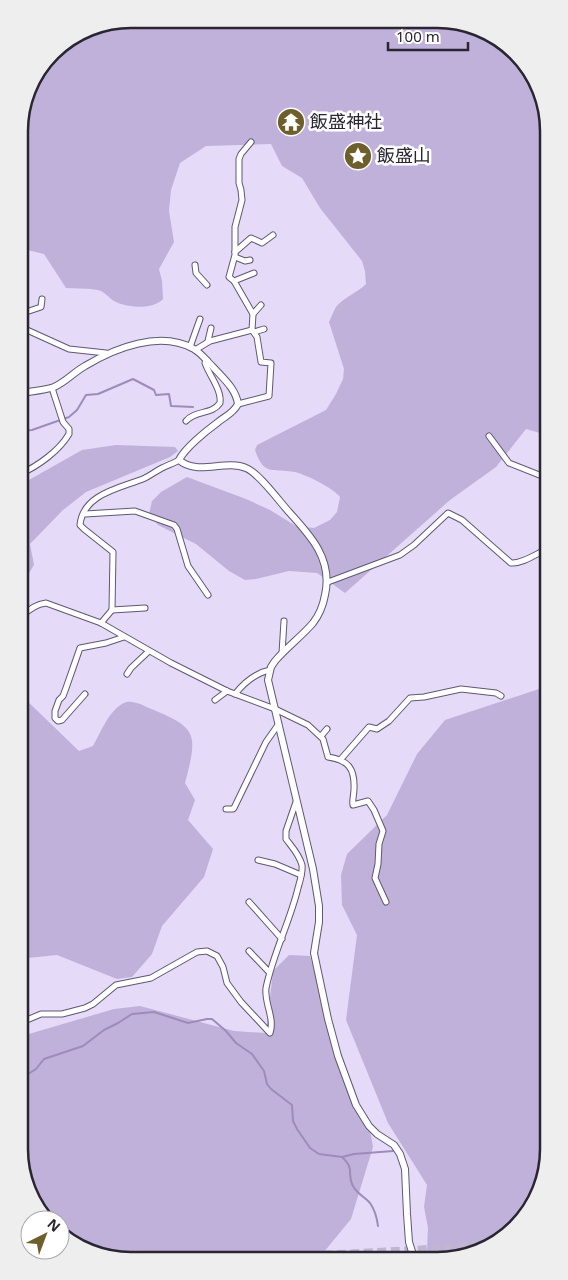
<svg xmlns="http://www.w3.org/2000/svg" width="568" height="1280" font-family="'Noto Sans','Noto Sans JP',sans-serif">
<rect width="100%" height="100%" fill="#e5daf8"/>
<g fill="#c0b1db">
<path d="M130,19L459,21L512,47L545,101L547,435L526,429L496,467L450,500L345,593L317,573L289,571L256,579L245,580L229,571L196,544L158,525L149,514L152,501L161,492L187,477L246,499L270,510L296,526L314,528L330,520L337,512L340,497C333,488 307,475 295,472C273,468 264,477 255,450L257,445L326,410L336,394L343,379L344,369L329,322C331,318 333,312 336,307C344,297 357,293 366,284L365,271L362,261L320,208L302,178L282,166L271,144L206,146L180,163L171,190L169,211L174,242L159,269L162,281L163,299C153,310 127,308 114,301C109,298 104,291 98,290C88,288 77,289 66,288L44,254L19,248V123L30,81L56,47L88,27Z"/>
<polygon points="116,445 175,447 178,451 170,457 86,492 63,510 30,544 34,565 29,573 21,581 20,485 82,450"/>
<polygon points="547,684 549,1157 526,1218 467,1257 432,1258 427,1251 428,1228 424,1207 427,1185 388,1123 346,1020 357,935 342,905 341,875 347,854 387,815 417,754 445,720 542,688"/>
<path d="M21,696L23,697L79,751L93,746C101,732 109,710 124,703C131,699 143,705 149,708C198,728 198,733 185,783L195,800L188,820L213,849L204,877L162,926L152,954L132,977L117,979L57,955L28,958L22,965Z"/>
<polygon points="289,955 310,956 348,1087 371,1135 373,1147 351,1219 319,1258 109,1259 60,1235 60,1220 48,1220 23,1179 22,1036 114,1009 140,1006 234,1031 266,1033 273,971"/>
</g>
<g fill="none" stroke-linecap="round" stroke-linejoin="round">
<g stroke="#9d8cba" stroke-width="2">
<polyline points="20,431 32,430 69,417 77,410 86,395 98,394 133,379 154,390 156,395 169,394 171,406 193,407"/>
<polyline points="22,1078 36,1069 44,1059 83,1046 104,1030 118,1023 132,1014 154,1012 188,1023 207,1019 212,1019 226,1031 236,1043 252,1054 264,1071 267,1084 271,1089 292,1105 293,1121 297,1129 310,1148 319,1154 342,1157 354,1154 393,1151"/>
<path d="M342,1157C356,1170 346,1173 353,1186C357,1194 365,1197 370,1203C375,1210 377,1218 378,1226"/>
</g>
<path stroke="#c0b6d0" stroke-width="9" stroke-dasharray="9 4.5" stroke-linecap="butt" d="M94,1252C225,1261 356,1256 486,1245"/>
<defs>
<g id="minor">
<polyline points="235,252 251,238 262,243 273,235"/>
<polyline points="235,257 245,261 250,260"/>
<polyline points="195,265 196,273 207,285"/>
<polyline points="234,281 254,273"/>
<polyline points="20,314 41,307 42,299"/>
<polyline points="253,314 261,305"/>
<polyline points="20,323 27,330 69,349 106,353"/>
<polyline points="254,332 264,329"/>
<polyline points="208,341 211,328"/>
<polyline points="190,347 200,319"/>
<polyline points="195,350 210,341 252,330 253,314 234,281 229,277 235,255 235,227 242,200 241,190 239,183 239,159 241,154 251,142"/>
<polyline points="238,404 269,396 271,363 261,362 257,337 252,330"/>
<path d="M186,421C195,410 212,415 220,403C222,390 209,375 205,363L207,360"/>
<polyline points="489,436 509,463 547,478"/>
<path d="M20,474C38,466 59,451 69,434V429L63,422L52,388"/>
<polyline points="85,514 135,511 174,525 177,529 188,566 208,595"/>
<path d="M328,582L400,555L414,545L448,513L462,520L511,563C522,564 536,554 547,549"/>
<polyline points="112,610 145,608"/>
<path d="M21,617C27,611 37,604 46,603L101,623L171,663L227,691L275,709L308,725L323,739L328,757C348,760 355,768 354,789C354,795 352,800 353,805L368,801L374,810L383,831L379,844L378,864L375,878L386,902"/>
<path d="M101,623L112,610L113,552L84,529L80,525C83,493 122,488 145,478C151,475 156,471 162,468C168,465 174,463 179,460"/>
<polyline points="282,653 284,621"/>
<polyline points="127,674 131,668 149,651"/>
<polyline points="85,694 62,720 58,721 55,718 55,711 59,700 63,696 66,688 80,648 106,643 124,637"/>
<path d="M235,694C244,683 255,673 270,670"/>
<polyline points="215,700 227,691"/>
<polyline points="321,736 327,729"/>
<polyline points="341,759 369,727 377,729 389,721 410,698 424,697 461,689 496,693 501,696"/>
<polyline points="226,809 233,809 234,808 266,742 278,725"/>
<polyline points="258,860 275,864 301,875"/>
<polyline points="249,902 282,939"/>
<polyline points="249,951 269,972"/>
<path d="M22,1022L41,1014H62L85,1008L93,1004L116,985L151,978L197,952L207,951L217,956L223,967L227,983L241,1002L270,1033C275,1018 264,1003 266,988C273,953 290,922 298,888C300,881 303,872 302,865C299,854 292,847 286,839V831L296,802"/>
</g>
<path id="tertiary" d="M20,393C31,391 43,391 54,387C66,382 74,372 85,366C115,348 160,330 194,349C201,353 207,361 213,367C223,378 236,389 238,404C233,414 225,416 217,423C206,431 185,448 179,460C197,476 226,459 246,468C259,473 279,501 289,512C311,536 333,560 325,595C323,606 320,614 313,623C302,636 287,647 275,661L271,667L268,680L313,869L319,906V922L314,953L328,1019L338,1056L356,1105L369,1126L377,1134L394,1145L400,1154L405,1169L407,1214L409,1242L414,1258"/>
</defs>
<use href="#minor" stroke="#605770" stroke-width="7"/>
<use href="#tertiary" stroke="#605770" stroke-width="8"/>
<use href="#minor" stroke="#fff" stroke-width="5"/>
<use href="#tertiary" stroke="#fff" stroke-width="6"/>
</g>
<defs>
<symbol id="temple-disc" viewBox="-11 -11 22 22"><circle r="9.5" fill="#6e5e2b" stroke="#fff"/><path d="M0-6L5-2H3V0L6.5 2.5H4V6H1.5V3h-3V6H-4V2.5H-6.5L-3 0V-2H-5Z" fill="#fff"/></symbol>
<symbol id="sight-disc" viewBox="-11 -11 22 22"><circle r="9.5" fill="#6e5e2b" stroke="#fff"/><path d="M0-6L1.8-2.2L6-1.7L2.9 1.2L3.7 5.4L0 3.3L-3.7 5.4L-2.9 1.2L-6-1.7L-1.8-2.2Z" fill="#fff"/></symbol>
</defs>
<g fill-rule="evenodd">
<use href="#temple-disc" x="275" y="106" width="32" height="32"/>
<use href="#sight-disc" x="342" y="140" width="32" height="32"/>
</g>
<g text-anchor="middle" stroke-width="5" stroke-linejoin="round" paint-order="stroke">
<g font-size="18" fill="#2a2631" stroke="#fff" text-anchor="start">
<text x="310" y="128">飯盛神社</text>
<text x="377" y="162">飯盛山</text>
</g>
</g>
<path d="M0 0H568V1280H0ZM131 28H437A103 103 0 0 1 540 131V1149A103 103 0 0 1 437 1252H131A103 103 0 0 1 28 1149V131A103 103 0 0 1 131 28Z" fill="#eeeeef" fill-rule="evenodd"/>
<path fill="none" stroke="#2a2631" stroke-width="2.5" d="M131 28H437A103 103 0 0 1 540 131V1149A103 103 0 0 1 437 1252H131A103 103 0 0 1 28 1149V131A103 103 0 0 1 131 28Z"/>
<g transform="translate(45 1235) rotate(42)"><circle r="24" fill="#ffffff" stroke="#aaa8ad"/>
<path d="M0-4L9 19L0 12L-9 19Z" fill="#6e5e2b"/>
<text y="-8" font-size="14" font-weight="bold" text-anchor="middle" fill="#2a2631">N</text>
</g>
<path d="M388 42v8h80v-8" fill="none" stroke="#2a2631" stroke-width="2.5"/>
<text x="396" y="42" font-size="15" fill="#2a2631" stroke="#ffffff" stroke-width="4" paint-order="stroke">100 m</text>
</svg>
